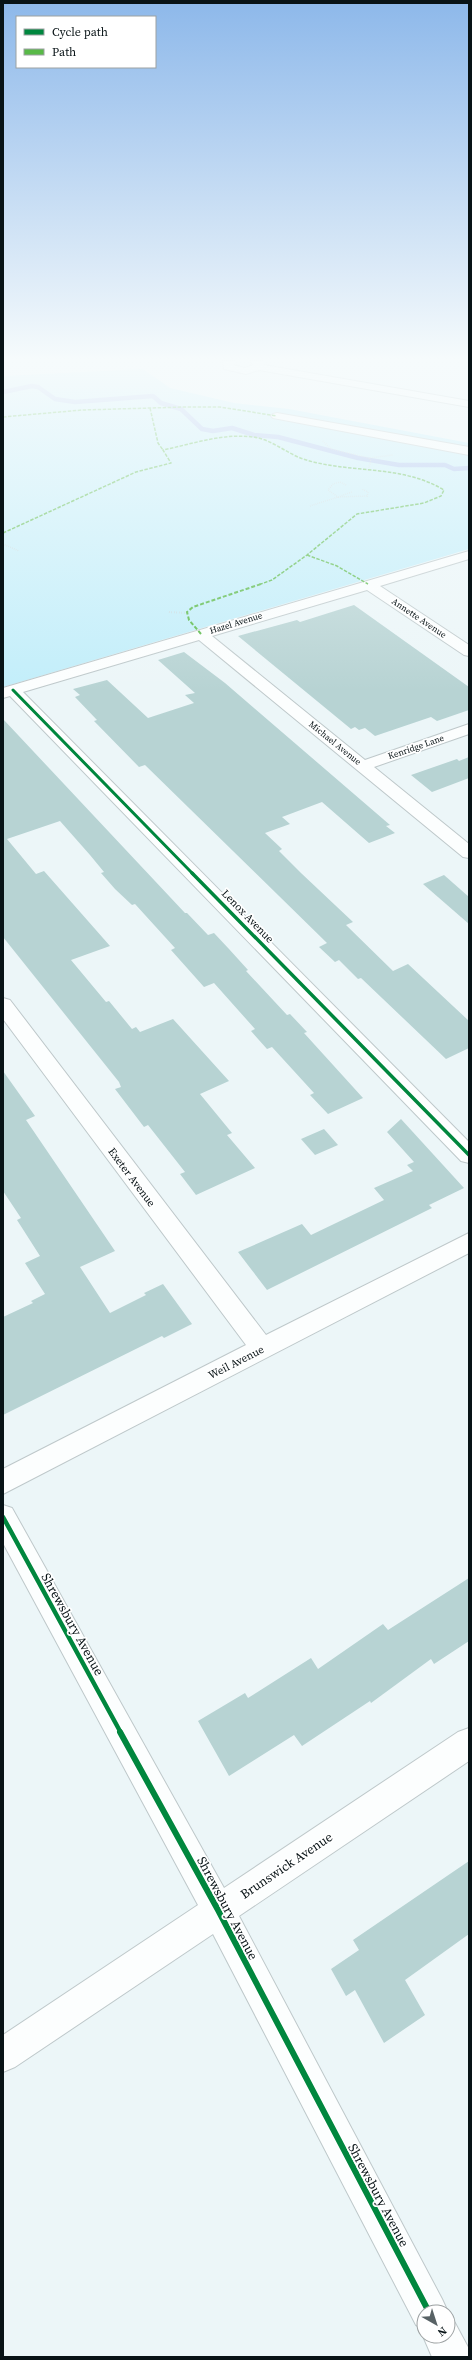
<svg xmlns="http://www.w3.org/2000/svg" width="472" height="2360" font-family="'Source Serif 4',serif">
<rect width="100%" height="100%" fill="#ecf6f8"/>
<polygon fill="#c2eefa" points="143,369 170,388 234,403 289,409 469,443 469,549 3,687 3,376"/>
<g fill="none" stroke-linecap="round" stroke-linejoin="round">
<polyline stroke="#a5bdee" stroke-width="4.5" points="3,392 32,386 38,387 55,399 75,402 153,396 161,403 181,409 202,429 213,431 232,428 254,435 278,437 358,458 399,465 445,465 454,469 469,468"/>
</g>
<g fill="#b7d3d3">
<polygon points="354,605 469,687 469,710 437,721 431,717 375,736 365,728 359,730 355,727 351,729 238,636 297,620 300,622"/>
<polygon points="184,652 225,683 390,825 386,826 395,833 369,843 322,802 282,817 290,824 265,833 282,849 279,851 301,873 353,922 346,925 393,971 408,964 469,1021 469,1048 446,1059 361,978 358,979 339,960 335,962 319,947 327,943 145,765 139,767 94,721 97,720 75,697 80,695 73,689 107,680 148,718 194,703 185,695 195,693 158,660"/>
<polygon points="3,719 185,913 187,913 208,935 214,933 229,949 248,970 246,971 287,1015 290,1014 307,1032 304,1033 363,1098 328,1114 310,1095 314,1093 272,1047 267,1049 251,1031 255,1029 214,983 204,987 171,950 175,948 135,904 132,905 115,889 101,873 104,872 90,855 60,821 7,839 36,874 44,871 110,946 71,960 106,1002 109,1001 132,1029 136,1027 140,1032 173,1019 229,1081 200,1094 232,1133 227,1135 255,1168 196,1195 180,1174 185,1172 148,1125 144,1127 115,1089 121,1087 119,1082 3,937"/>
<polygon points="469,757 469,778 432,792 411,775 457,759 459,761"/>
<polygon points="444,875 469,897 469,924 423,884"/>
<polygon points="3,1071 35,1116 26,1120 115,1251 80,1267 110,1313 146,1295 144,1293 163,1284 192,1324 164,1338 162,1336 3,1415 3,1317 33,1303 31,1301 45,1294 25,1263 40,1256 17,1220 21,1218 3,1191"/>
<polygon points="401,1119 464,1188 429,1205 432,1208 267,1290 238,1252 302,1224 311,1235 384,1200 374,1188 413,1171 407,1165 414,1162 387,1132"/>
<polygon points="324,1129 338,1145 315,1155 301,1139"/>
<polygon points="469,1578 469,1641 434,1664 431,1659 371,1703 370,1701 302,1746 294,1735 229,1776 198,1721 245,1693 248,1698 311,1658 318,1669 383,1624 388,1630"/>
<polygon points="469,1861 469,1934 405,1980 425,2015 384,2043 355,1990 346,1996 331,1969 359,1950 353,1940"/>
</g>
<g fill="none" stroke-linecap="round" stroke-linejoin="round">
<defs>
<g id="street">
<polygon points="223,361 236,361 233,365 245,368 253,365 250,361 263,361 264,365 469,401 469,407 259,370 246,374 224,369"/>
<polygon points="277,413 469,447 469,455 273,418 271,416 273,414"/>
<polygon points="469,551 469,559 380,586 469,645 469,656 464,655 367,590 212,636 365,760 469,724 469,734 374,767 469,844 469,858 463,857 199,640 23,692 469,1142 469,1163 461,1161 10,696 3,698 3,688"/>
<polygon points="3,998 10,1000 266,1335 469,1233 469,1253 3,1494 3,1469 246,1345 3,1019"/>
<polygon points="3,1505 12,1508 224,1888 458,1732 469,1728 469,1761 239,1916 442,2299 448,2312 424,2312 424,2329 416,2325 213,1934 15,2067 3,2072 3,2035 198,1905 3,1543"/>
<polygon points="448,2319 455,2323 469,2349 469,2357 432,2357 423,2336 424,2333 424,2336 448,2336"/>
</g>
</defs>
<use href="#street" stroke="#bec8ca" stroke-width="2"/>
<g stroke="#cdd1d1" stroke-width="1.5" stroke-dasharray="0.5 1.5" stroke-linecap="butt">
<polyline points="323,441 331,449 369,458"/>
<polyline points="368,470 371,461 369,458 393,455"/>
<polyline points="346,485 340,482 333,484 328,490 338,497 352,492"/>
<polyline points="310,506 338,497 367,496 368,492 362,489"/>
<polyline points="3,544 19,551"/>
</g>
<polyline stroke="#cdd1d1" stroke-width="2" stroke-dasharray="0.5 2" stroke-linecap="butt" points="169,612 187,613"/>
<use href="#street" fill="#fcfefe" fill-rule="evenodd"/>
<g stroke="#58b947" stroke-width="1.5" stroke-dasharray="3.5 1.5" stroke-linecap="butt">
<polyline points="150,408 158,443 163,450"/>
<polyline points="3,417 82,410 185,407 220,407 277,416"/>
<path d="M3,533L136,472L171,463L163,450C192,444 223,433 253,437C271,439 286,453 303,459C349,474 401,464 444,490L441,496L424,503L357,514L307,555L272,580L258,585"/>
<polyline points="307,555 337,566 368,584"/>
</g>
<polyline stroke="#58b947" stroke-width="2" stroke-dasharray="4 2" stroke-linecap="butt" points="201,634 189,620 187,612 193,607 261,584"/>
<defs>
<polyline id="cycleway-far3" points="13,690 193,874"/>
<polyline id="cycleway-far2" points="192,873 469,1155"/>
<polyline id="cycleway-far1" points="3,1517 121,1733"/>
<polyline id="cycleway" points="120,1732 218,1910 429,2312"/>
</defs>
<use href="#cycleway-far3" stroke="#fff" stroke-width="5"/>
<use href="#cycleway-far2" stroke="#fff" stroke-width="6"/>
<use href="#cycleway-far1" stroke="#fff" stroke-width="7"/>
<use href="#cycleway" stroke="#fff" stroke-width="8"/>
<use href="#cycleway-far3" stroke="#00873e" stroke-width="3"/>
<use href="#cycleway-far2" stroke="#00873e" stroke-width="3.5"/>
<use href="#cycleway-far1" stroke="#00873e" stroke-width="4.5"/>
<use href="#cycleway" stroke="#00873e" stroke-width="6"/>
</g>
<linearGradient id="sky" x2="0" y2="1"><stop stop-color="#8db8ea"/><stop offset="0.52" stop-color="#f6fbfc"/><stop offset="1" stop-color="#f6fbfc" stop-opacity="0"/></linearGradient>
<rect width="472" height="691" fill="url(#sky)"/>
<g text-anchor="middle" stroke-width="3.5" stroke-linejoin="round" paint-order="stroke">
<g font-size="9" fill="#081316" stroke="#fff">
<text transform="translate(419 618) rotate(34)" y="3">Annette Avenue</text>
<text transform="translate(236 623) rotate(-17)" y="3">Hazel Avenue</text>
<text transform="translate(335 743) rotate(39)" y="3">Michael Avenue</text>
<text transform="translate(416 747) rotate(-19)" y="3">Kenridge Lane</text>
</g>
<g font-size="11" fill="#081316" stroke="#fff">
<text transform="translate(248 916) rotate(46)" y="4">Lenox Avenue</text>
<text transform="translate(132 1177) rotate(53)" y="4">Exeter Avenue</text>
<text transform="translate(236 1362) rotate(-27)" y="4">Weil Avenue</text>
</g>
<g font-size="13" fill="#081316" stroke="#fff">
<text transform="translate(73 1624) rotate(61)" y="5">Shrewsbury Avenue</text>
<text transform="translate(286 1865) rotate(-34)" y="5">Brunswick Avenue</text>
<text transform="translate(228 1908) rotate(62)" y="5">Shrewsbury Avenue</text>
<text transform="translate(379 2195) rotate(62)" y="5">Shrewsbury Avenue</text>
</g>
</g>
<rect width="472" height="2360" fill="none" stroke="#081316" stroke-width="8"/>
<rect x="16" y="16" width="140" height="52" fill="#ffffff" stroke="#9ca1a2"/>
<rect x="24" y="29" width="20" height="6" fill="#00873e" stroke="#9ca1a2"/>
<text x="52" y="36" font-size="12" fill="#081316">Cycle path</text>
<rect x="24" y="49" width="20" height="6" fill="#58b947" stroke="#9ca1a2"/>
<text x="52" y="56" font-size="12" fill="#081316">Path</text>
<g transform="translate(436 2324) rotate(141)"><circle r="19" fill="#ffffff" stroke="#9ca1a2"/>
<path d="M0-3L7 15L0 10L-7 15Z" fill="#586265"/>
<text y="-6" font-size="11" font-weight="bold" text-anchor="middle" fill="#081316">N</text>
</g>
</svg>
